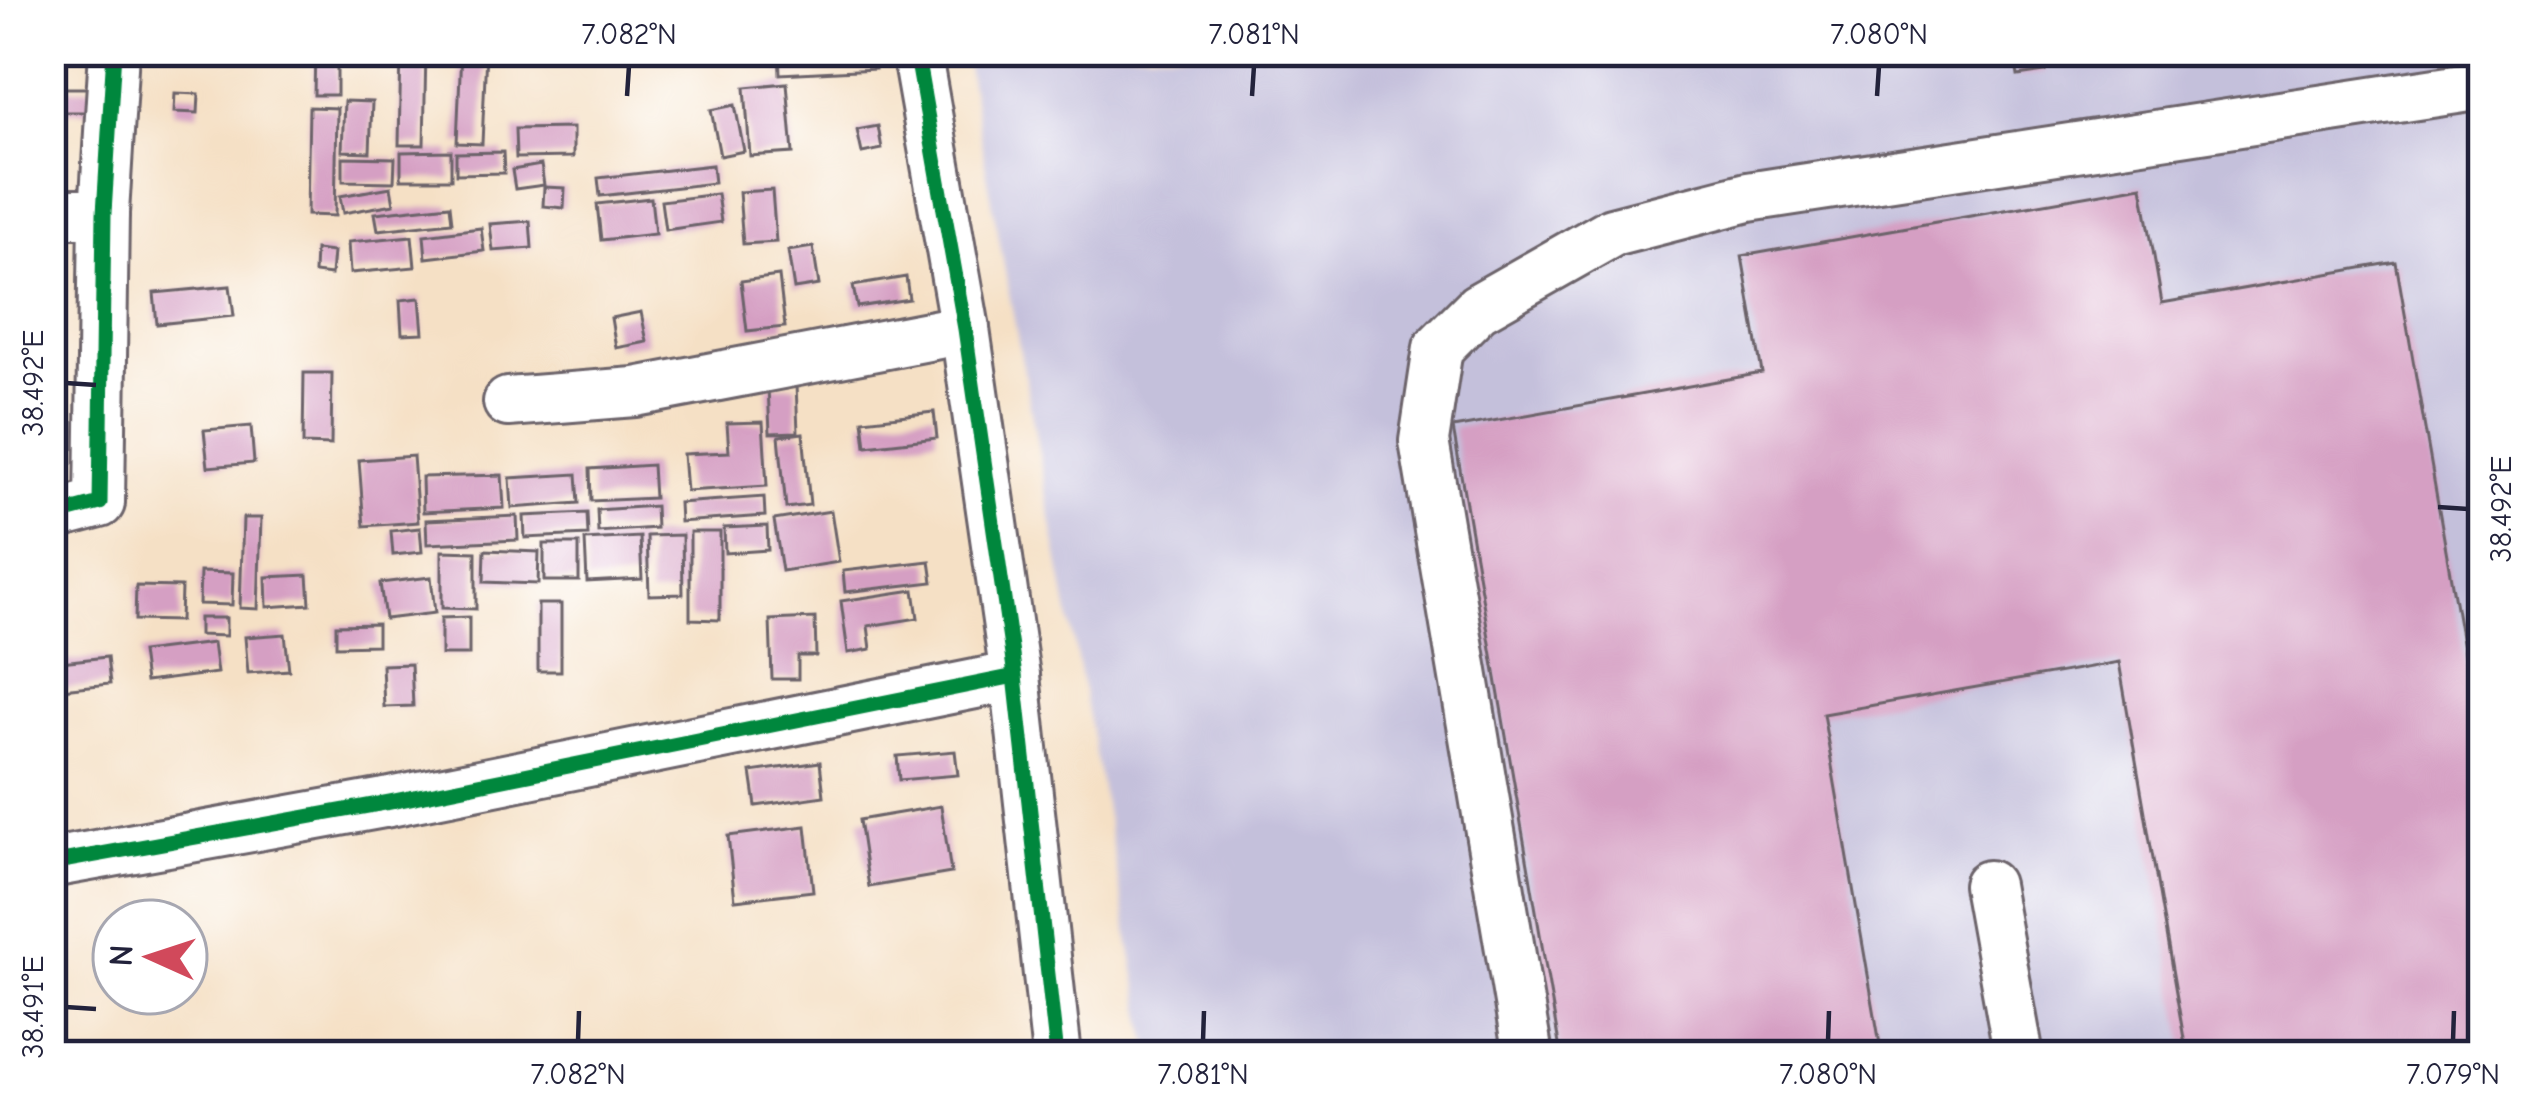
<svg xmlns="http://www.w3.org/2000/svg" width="2534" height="1107" font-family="'Comic Neue',sans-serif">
<rect width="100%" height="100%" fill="#fff"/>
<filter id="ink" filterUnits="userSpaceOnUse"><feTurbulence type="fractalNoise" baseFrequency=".00833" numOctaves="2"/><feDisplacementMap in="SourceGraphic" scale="24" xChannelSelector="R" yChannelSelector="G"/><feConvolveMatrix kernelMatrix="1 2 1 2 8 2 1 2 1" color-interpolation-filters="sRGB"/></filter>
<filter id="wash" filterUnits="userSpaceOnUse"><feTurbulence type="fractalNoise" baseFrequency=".004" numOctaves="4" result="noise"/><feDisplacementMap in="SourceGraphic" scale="48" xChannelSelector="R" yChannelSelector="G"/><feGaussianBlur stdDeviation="2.7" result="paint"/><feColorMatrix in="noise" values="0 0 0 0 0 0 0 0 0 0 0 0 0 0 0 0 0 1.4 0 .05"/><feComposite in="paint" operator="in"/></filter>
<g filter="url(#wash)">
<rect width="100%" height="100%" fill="#f5e0c5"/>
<polygon fill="#c4c0db" points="964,51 2483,51 2483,1056 1151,1056"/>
<g id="blocks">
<g fill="#d59fc3">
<polygon points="315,51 337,51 337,95 314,95"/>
<polygon points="401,51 426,51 424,145 399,145"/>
<polygon points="461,51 486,51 482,144 457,143"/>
<polygon points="779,51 874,51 875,69 780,74"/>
<polygon points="2014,51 2041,51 2045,72 2018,76"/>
<polygon points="787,83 793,153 750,156 745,87"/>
<rect x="54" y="88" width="53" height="24"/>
<polygon points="175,93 199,94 198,113 174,112"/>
<polygon points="344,101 372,102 370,152 342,151"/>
<polygon points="735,105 744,151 720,156 711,110"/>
<polygon points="309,107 337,108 335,216 307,215"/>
<polygon points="878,126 882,149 862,153 857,130"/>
<polygon points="573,128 573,157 516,158 515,129"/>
<polygon points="451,151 451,179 401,179 401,152"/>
<polygon points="503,152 504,173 456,174 456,153"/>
<polygon points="343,157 395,158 394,182 343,181"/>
<polygon points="541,165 544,185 515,189 512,170"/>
<polygon points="712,165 714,183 600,196 598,178"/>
<polygon points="2142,186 2162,303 2396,262 2483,763 2483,1056 2187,1056 2119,662 1823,714 1882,1056 1561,1056 1453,428 1762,373 1742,256"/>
<polygon points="391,187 394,204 343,213 340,196"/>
<polygon points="544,187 565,188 564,208 543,206"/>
<polygon points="772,190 776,242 743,244 739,192"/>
<polygon points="717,194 721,222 665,230 661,201"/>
<polygon points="651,198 655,234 601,240 597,204"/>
<polygon points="450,205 452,222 378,230 375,213"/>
<polygon points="530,221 532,248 493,251 490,224"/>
<polygon points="481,228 484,251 426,258 424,235"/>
<polygon points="412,236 415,267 350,273 348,242"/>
<polygon points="813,247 819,285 794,289 788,251"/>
<polygon points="315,250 333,252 331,275 314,273"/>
<polygon points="779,276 785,327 747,331 741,281"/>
<polygon points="906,277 909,299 857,307 853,286"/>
<polygon points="230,286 234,316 157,324 154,293"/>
<polygon points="420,298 423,333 402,334 400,300"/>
<polygon points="641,312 647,342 616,348 611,318"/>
<polygon points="304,373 332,373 331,445 303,444"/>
<polygon points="796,385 798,432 770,433 768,386"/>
<polygon points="934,412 937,438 866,446 863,420"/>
<polygon points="763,422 767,486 686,491 683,454 729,452 727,423"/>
<polygon points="251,426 254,463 208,467 204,430"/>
<polygon points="803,433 810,505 786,508 779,436"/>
<polygon points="413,456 418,522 364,526 359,460"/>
<polygon points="652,465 654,498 591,501 590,469"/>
<polygon points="577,474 579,503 512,508 510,478"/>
<polygon points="502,475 504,508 423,512 422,477"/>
<polygon points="764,497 765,516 680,522 679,503"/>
<polygon points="655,506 656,528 598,532 597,510"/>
<polygon points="831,511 839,562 782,571 774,520"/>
<polygon points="587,513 588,535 525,538 524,516"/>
<polygon points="517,516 518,540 427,544 426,520"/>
<polygon points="243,518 261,518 258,609 240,608"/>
<polygon points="767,526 768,550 725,553 724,528"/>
<polygon points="420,528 422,552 393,555 391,531"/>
<polygon points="690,532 720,532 720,620 690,619"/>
<polygon points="682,535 683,594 649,595 647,536"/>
<polygon points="640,537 642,579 587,582 585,540"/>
<rect x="544" y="544" width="35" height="37"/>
<polygon points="485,550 539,552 538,584 484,582"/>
<polygon points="442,551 476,552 476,609 442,608"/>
<polygon points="930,561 933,582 845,592 843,571"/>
<polygon points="200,572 233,573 232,605 199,604"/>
<polygon points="308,575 310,604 267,607 266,577"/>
<polygon points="431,577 435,613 385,619 380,583"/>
<polygon points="136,586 181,587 180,621 135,620"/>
<polygon points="914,590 918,618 868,626 871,649 848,653 841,601"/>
<rect x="538" y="604" width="23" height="67"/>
<polygon points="469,617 469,655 441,655 441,618"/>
<polygon points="199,618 226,618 226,636 199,635"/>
<polygon points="815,618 816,656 798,656 798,679 772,679 770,620"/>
<polygon points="377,624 377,645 336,646 336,625"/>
<polygon points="285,634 289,670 248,673 245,637"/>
<polygon points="213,643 217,673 145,682 141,652"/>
<polygon points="107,657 110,684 51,690 51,663"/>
<polygon points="411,664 413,706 384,707 382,665"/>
<polygon points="955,751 958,775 899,780 897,756"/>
<polygon points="820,762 824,796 756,806 751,772"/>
<polygon points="941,806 951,873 869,887 859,820"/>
<polygon points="806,826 813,891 735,900 728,836"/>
</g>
</g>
</g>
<g filter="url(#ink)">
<use href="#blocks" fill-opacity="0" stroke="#6c646b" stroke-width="3"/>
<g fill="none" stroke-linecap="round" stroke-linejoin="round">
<defs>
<g id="minor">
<polyline points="916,51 965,329 1015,676 1057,1056"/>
<polyline points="51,213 104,213"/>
<polyline points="508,402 635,392 965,329"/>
<polyline points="51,516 100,503 104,213 114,51"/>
<polyline points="51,863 390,802 1015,676"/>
<polyline points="1988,885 2019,1056"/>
<polyline points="1528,1056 1424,441 1438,348 1478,308 1612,232 1748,197 2483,85"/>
</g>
</defs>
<use href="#minor" stroke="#6c646b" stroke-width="54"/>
<use href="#minor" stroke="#fff" stroke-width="48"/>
<defs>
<g id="cycleway">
<polyline points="916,51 965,329 1015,676 1057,1056"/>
<polyline points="51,516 100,503 104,213 114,51"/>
<polyline points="51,863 390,802 1015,676"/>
</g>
</defs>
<use href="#cycleway" stroke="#fff" stroke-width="22"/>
<use href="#cycleway" stroke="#00873e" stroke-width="15"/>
</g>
</g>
<path fill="none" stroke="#22223b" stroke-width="4.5" d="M627,96L629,66M1252,96L1254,66M1877,96L1879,66M66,383L96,385M2438,507L2468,509M66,1007L96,1009M578,1041L579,1011M1203,1041L1204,1011M1828,1041L1829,1011M2453,1041L2454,1011"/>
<rect width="2534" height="1107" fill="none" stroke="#fff" stroke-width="132"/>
<g transform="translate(150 957) rotate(273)"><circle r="57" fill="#ffffff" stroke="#a7a7b1" stroke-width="3"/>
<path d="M0-9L21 45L0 30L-21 45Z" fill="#d1495b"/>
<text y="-18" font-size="33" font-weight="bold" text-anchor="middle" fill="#22223b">N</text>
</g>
<rect x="66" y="66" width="2402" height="975" fill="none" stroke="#22223b" stroke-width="4.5"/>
<g font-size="30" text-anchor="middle" fill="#22223b">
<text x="629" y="44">7.082°N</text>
<text x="1254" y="44">7.081°N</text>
<text x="1879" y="44">7.080°N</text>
<text transform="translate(33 383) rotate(-90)" y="10">38.492°E</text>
<text transform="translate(2501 509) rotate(-90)" y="10">38.492°E</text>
<text transform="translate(33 1007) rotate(-90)" y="10">38.491°E</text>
<text x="578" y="1084">7.082°N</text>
<text x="1203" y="1084">7.081°N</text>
<text x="1828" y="1084">7.080°N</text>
<text x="2453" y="1084">7.079°N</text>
</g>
</svg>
